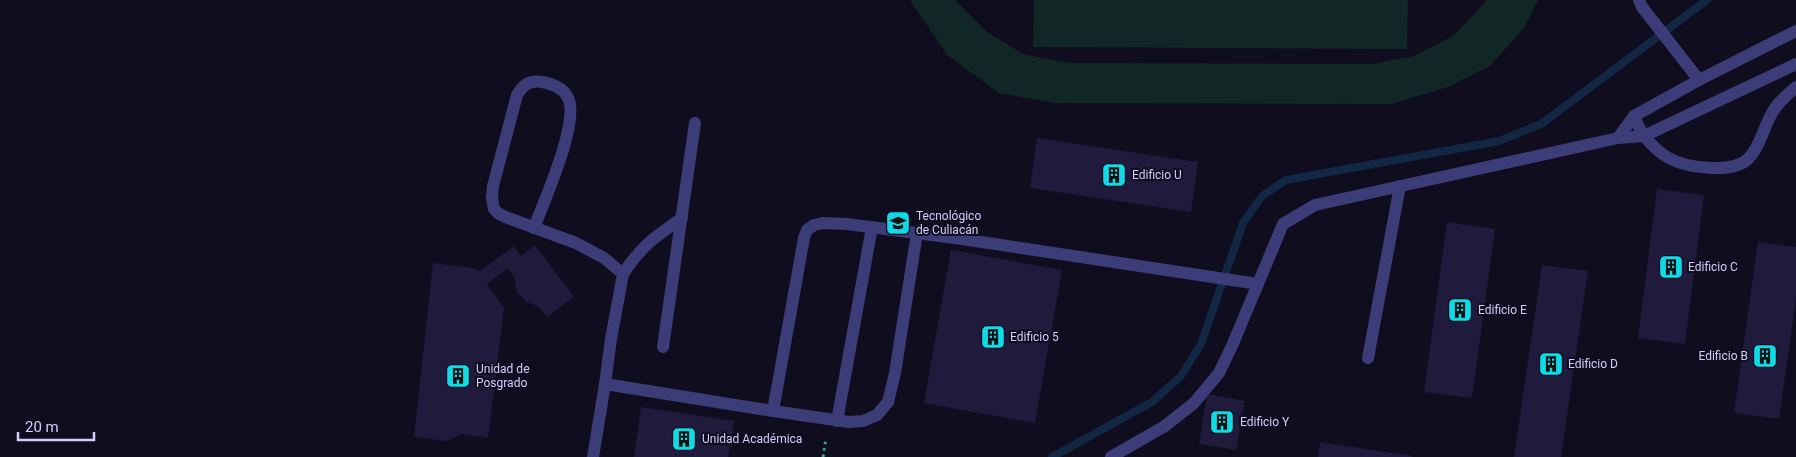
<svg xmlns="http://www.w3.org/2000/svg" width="1796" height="457" font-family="Roboto,sans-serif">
<rect width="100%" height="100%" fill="#0f0d1e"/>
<g fill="#112725">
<polygon points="910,0 955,0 987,32 1023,54 1069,63 1371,64 1414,56 1453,36 1483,5 1486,0 1538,0 1524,28 1490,66 1448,87 1392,104 1055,103 999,93 947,55"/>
<polygon points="1034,0 1408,0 1407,49 1033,47"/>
</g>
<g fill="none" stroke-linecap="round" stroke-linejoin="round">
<polyline stroke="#112743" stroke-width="8" points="1052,457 1152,402 1181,376 1201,344 1243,223 1262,196 1286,180 1499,141 1541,124 1707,0"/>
</g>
<g fill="#201b3d">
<polygon points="1037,138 1198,162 1191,212 1030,188"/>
<polygon points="1657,189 1704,195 1685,344 1638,338"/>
<polygon points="1447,222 1495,229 1472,398 1424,392"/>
<polygon points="1758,242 1796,247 1796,298 1779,419 1734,413"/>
<polygon points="535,245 574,297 547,317 539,307 527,302 517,292 514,277 508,268 487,284 504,308 488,438 461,434 447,441 414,437 433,263 473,268 480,271 514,246 521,256"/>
<polygon points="951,250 1062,270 1035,423 924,403"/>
<polygon points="1542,265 1588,271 1561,457 1514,457"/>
<polygon points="1207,394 1245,401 1236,450 1199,444"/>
<polygon points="641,407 734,421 728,457 634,457"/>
<polygon points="1320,442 1412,456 1412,457 1318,457"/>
</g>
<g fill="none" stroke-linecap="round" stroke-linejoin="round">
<polyline stroke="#36a79b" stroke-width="3" stroke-dasharray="2.5 4" stroke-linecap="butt" points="823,457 826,438"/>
<g stroke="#3c3c79" stroke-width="12">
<polyline points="1639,0 1642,7 1699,80"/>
<path d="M1634,116C1637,123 1640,131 1645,137C1650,143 1660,153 1667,157C1685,168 1732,174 1748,159C1760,147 1763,129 1771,115C1776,104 1787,95 1796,87"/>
<polyline points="1618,138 1634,116 1699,80 1796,31"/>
<path d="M534,228C544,201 578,126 569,100C565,89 553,84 542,82C529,80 523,85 517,95L493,186L492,198L494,209L499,214L508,218L576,243L604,258L623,274L611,339L605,384L773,411L804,238L807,230L814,225L823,223L847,224L962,239L1258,284"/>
<path d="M623,274C641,246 655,237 682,218"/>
<polyline points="663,347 695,123"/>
<polyline points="1368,358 1400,186"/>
<polyline points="773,411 849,422 863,421 877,415 888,402 895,373 917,233"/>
<polyline points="837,421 872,227"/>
<polyline points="593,457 605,384"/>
<polyline points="1111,457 1165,426 1194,403 1219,373 1232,346 1283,224 1315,205 1618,138 1644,136 1796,64"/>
</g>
</g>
<defs>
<symbol id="building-square" viewBox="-11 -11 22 22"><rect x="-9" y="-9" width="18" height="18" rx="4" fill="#10dae5" stroke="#0f0d1e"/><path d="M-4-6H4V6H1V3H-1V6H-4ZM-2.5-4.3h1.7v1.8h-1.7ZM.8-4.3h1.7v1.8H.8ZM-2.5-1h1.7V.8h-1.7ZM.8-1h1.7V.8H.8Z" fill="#111"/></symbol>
<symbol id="university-square" viewBox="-11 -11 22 22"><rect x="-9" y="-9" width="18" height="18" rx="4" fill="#10dae5" stroke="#0f0d1e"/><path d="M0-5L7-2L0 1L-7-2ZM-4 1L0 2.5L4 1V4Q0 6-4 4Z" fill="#111"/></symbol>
</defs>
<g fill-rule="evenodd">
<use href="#building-square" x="1100" y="161" width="28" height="28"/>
<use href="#university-square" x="884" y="209" width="28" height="28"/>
<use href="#building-square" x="1657" y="253" width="28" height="28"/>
<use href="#building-square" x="1446" y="296" width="28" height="28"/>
<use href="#building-square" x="979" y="323" width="28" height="28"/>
<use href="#building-square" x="1751" y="342" width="28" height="28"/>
<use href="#building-square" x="1537" y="350" width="28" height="28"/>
<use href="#building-square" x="444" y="362" width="28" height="28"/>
<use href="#building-square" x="1208" y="408" width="28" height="28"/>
<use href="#building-square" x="670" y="425" width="28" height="28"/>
</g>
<g text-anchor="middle" stroke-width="4" stroke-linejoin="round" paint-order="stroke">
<g font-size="12" fill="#d1cefc" stroke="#0f0d1e" text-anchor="start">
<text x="1132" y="179">Edificio U</text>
<text x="916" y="220">Tecnológico<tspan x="916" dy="14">de Culiacán</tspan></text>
<text x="1688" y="271">Edificio C</text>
<text x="1478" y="314">Edificio E</text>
<text x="1010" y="341">Edificio 5</text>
<text x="1748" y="360" text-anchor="end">Edificio B</text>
<text x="1568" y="368">Edificio D</text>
<text x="476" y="373">Unidad de<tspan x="476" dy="14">Posgrado</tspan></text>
<text x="1240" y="426">Edificio Y</text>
<text x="702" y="443">Unidad Académica</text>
</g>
</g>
<path d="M18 432v8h76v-8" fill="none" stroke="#d1cefc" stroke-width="2.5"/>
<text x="25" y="432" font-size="15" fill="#d1cefc" stroke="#0f0d1e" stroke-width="4" paint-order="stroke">20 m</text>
</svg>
